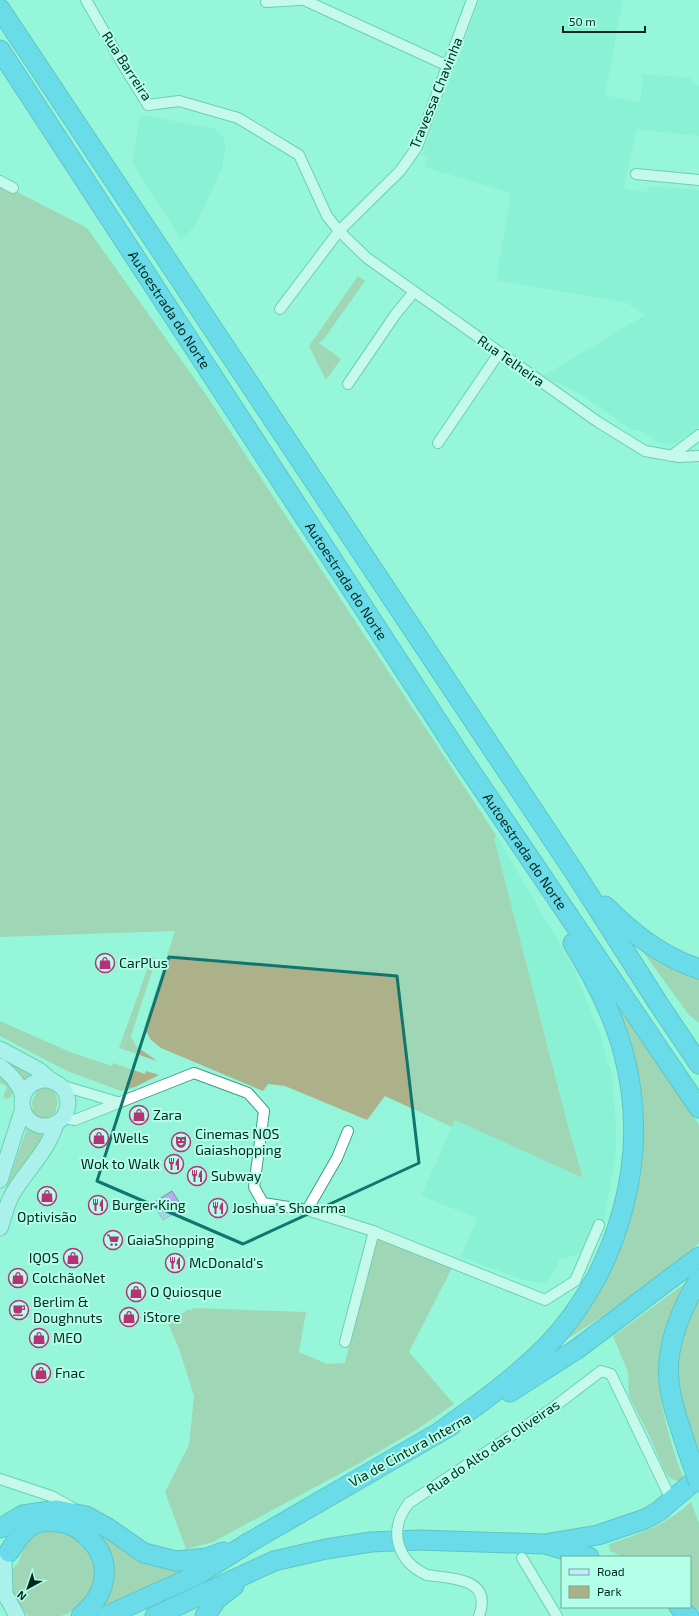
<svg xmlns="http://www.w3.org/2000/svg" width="699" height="1616" font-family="'Exo 2',sans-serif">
<rect width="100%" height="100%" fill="#95f5da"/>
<g fill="#7febcd">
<polygon points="479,0 623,0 605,95 640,103 643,74 692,78 692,84 699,85 699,136 637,129 624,188 646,192 650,186 699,190 699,427 674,444 665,445 655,441 652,436 638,430 632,430 577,392 543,376 645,315 627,303 496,280 511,193 424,167 427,158 422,155"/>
<polygon points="140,115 214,128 222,135 226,145 222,168 206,203 195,226 181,240 132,162"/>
<polygon points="496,835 573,966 601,1036 612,1077 616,1123 616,1153 604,1220 594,1219 596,1221 584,1248 577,1255 560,1259 550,1279 545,1283 524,1280 461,1257 477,1218 421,1196 455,1120 583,1178 568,1126 494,838"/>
</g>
<g fill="#acb189">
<polygon points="0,183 87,228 209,399 496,835 494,838 568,1126 583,1178 455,1120 452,1127 385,1096 367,1120 285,1086 268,1084 263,1091 161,1048 151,1040 144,1028 175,931 0,937"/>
<polygon points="358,276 365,281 324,339 319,343 341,359 326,380 309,346"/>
<polygon points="641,949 699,977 699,1023 689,1015"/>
<polygon points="152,956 156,959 131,1036 136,1046 157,1061 119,1048"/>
<path d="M597,972L699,1125V1243C654,1280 604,1317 554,1347L587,1311L614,1263L631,1213L642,1155L641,1084L632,1048L618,1012Z"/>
<polygon points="0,1021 70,1052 112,1066 113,1063 145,1074 146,1071 159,1075 135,1087 121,1091 67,1071 0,1036"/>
<polygon points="0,1055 36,1076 26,1084 16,1070 0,1059"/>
<polygon points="0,1076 11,1086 13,1091 11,1097 7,1099 3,1097 7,1086 0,1083"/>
<polygon points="46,1087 55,1092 58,1102 55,1113 44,1120 40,1119 33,1112 32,1102 37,1090"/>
<polygon points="28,1126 40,1133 50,1133 0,1204"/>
<polygon points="374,1237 452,1268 409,1352 454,1404 419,1428 356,1465 213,1542 186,1549 165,1492 189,1445 194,1396 179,1349 167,1321 185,1312 186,1310 190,1310 195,1308 306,1312 299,1352 327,1364 345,1363"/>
<path d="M687,1282C679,1301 668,1321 662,1341C650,1380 670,1442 684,1480L680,1482L670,1478L665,1472L649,1435L629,1396L628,1372L613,1336Z"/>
<polygon points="699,1297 699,1459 677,1385 677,1360 682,1333"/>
<path d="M691,1502L699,1523V1610L690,1602V1557H624L610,1551L609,1544C640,1534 667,1524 691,1502Z"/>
<polygon points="86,1525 165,1567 184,1570 100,1609 112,1586 113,1574"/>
<path d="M45,1529C53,1530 64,1530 72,1533C76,1535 80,1540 83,1543C108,1567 92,1607 61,1616C52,1616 38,1616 28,1616C19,1605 6,1587 12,1571C13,1567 18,1565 19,1561C25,1543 28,1539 45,1529Z"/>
</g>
<polygon fill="#b9acec" stroke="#8284ae" points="172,1191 183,1208 163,1220 153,1203"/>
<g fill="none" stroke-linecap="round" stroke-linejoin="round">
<defs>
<g id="street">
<polyline points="86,0 122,63 148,105 179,101 238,118 299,155 327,216 339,231 367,258 598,422 645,451 679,457 699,456"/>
<polyline points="304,0 448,66"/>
<polyline points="266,2 300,0"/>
<polyline points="636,174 699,180"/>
<polyline points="0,181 13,188"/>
<polyline points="280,309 339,231 400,171 417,147 472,0"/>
<polyline points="348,384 395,315 413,293"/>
<polyline points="438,443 499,353"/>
<polyline points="671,456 699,435"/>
<polyline points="60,1085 117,1102"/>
<polyline points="63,1118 75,1120 194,1073 248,1093 264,1111 254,1187 263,1203 307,1210 370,1230 545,1300 575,1281 599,1225"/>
<polyline points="307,1210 337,1158 348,1131"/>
<polyline points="345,1342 374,1231"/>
<polyline points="0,1479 51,1496 71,1507"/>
<polyline points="409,1503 550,1410 601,1371 611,1374 667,1491"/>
<polyline points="522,1558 557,1616"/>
<path d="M427,1575C453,1579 493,1578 479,1616"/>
</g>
<g id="secondary">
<polyline points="0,1049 39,1070 52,1081"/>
<path d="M0,1066C11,1075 19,1083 23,1096"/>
<circle cx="45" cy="1103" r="23"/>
<polyline points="0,1180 23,1108"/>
<path d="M0,1228C4,1218 6,1205 12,1195C25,1171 49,1151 56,1123"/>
<polyline points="4,1560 5,1594 17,1616"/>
</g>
<g id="highway">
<polyline points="0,9 575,873 658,1003 699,1064"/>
<path id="s1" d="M0,50L461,757L699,1108"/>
<path d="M605,906C633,934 661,956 699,969"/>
<polyline points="510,1392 577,1349 699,1257"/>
<path d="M441,1431C479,1404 514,1379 547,1346C619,1270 651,1157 624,1055C614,1015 594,978 573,943"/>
<path d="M687,1449C680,1426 671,1404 669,1381C665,1346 682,1308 699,1279"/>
<polyline points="1,1528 23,1515 57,1510 86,1516 108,1528 144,1553 176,1561 207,1558 223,1552"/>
<polyline points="548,1545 589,1557"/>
<path d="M9,1552C15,1543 22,1531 32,1525C40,1521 48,1521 56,1522C69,1522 79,1528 88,1537C114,1562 107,1594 81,1616"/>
<polyline points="679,1607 689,1616"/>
<polyline points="106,1616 199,1574 250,1542 452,1425"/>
<polyline points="155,1616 274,1561 326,1549 371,1542 418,1540 544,1544 598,1535 645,1519 659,1511 699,1477"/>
<polyline points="205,1616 217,1599 234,1586"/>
</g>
</defs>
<use href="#street" stroke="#3a9e85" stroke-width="12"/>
<use href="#secondary" stroke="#3a9e85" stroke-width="17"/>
<use href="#highway" stroke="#2288ac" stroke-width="21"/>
<use href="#street" stroke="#fff" stroke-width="10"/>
<use href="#secondary" stroke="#c2ebfd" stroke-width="15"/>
<use href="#highway" stroke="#35bbf8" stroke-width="19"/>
<defs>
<path id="street-bridge" d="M409,1503C388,1529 396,1561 427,1575"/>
<polyline id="highway-bridge" points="687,1449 699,1483"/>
</defs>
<use href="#street-bridge" stroke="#3a9e85" stroke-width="12" stroke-linecap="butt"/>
<use href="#highway-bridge" stroke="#2288ac" stroke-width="21" stroke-linecap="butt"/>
<use href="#street-bridge" stroke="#fff" stroke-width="10"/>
<use href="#highway-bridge" stroke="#35bbf8" stroke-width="19"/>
</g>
<path d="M0 0H699V1616H0ZM169,957L397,976L419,1163L243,1244L97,1181Z" fill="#95f5da" fill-opacity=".55" fill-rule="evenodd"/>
<path fill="none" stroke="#0f766e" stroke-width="3" stroke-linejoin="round" d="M169,957L397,976L419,1163L243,1244L97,1181Z"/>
<defs>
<symbol id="shop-ring" viewBox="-11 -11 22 22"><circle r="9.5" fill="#b4ffe8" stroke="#b63176" stroke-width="1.5"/><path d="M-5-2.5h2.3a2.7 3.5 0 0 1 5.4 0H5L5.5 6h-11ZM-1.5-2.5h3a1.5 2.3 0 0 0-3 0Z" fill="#b63176"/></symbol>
<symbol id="theatre-ring" viewBox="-11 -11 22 22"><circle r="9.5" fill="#b4ffe8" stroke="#b63176" stroke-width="1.5"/><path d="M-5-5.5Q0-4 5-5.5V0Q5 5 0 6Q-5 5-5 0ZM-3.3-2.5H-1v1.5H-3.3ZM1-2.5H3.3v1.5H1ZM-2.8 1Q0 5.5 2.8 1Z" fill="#b63176"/></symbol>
<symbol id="restaurant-ring" viewBox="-11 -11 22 22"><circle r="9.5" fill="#b4ffe8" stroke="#b63176" stroke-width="1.5"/><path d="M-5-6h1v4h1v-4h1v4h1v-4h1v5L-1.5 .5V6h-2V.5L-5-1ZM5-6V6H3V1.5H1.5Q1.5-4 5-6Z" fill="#b63176"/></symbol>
<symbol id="supermarket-ring" viewBox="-11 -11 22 22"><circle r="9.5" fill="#b4ffe8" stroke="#b63176" stroke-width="1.5"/><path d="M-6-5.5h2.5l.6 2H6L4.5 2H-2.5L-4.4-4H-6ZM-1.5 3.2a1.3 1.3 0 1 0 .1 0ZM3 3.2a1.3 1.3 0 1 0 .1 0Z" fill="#b63176"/></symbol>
<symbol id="cafe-ring" viewBox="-11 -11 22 22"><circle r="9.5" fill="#b4ffe8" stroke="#b63176" stroke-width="1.5"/><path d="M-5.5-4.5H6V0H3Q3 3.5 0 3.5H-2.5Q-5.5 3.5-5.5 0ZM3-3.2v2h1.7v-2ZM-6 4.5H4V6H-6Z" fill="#b63176"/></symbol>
</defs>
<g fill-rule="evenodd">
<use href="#shop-ring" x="94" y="952" width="22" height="22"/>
<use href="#shop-ring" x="128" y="1104" width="22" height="22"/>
<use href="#shop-ring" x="88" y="1127" width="22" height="22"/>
<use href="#theatre-ring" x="170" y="1131" width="22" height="22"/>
<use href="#restaurant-ring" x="163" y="1153" width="22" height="22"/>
<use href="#restaurant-ring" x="186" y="1165" width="22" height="22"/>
<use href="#shop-ring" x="36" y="1185" width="22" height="22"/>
<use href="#restaurant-ring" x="87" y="1194" width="22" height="22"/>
<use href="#restaurant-ring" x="207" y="1197" width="22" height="22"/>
<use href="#supermarket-ring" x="102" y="1229" width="22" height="22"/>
<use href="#shop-ring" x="62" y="1247" width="22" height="22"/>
<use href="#restaurant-ring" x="164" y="1252" width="22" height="22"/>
<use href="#shop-ring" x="7" y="1267" width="22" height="22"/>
<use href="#shop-ring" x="125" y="1281" width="22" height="22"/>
<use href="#cafe-ring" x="8" y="1299" width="22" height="22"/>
<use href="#shop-ring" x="118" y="1306" width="22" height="22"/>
<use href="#shop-ring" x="28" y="1327" width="22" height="22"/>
<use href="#shop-ring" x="30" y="1362" width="22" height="22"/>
</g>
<g text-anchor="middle" stroke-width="4" stroke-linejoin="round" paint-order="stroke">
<g font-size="14" fill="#00281e" stroke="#b4ffe8">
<text transform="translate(127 66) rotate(57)" y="5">Rua Barreira</text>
<text transform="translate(436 93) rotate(-68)" y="5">Travessa Chavinha</text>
<text dy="5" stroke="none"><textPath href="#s1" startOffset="310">Autoestrada do Norte</textPath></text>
<text transform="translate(511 361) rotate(35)" y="5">Rua Telheira</text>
<text dy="5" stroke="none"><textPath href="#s1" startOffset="634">Autoestrada do Norte</textPath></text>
<text dy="5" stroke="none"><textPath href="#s1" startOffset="958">Autoestrada do Norte</textPath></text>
<text transform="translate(493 1447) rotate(-34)" y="5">Rua do Alto das Oliveiras</text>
<text transform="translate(410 1450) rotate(-29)" y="5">Via de Cintura Interna</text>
</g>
<g font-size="14" fill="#00281e" stroke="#b4ffe8" text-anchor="start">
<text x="119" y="968">CarPlus</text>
<text x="153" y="1120">Zara</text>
<text x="195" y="1139">Cinemas NOS<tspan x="195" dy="16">Gaiashopping</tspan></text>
<text x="113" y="1143">Wells</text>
<text x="160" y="1169" text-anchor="end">Wok to Walk</text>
<text x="211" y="1181">Subway</text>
<text x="112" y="1210">Burger King</text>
<text x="232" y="1213">Joshua's Shoarma</text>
<text x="47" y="1222" text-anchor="middle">Optivisão</text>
<text x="127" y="1245">GaiaShopping</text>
<text x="59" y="1263" text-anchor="end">IQOS</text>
<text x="189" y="1268">McDonald's</text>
<text x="32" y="1283">ColchãoNet</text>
<text x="150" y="1297">O Quiosque</text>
<text x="33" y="1307">Berlim &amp;<tspan x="33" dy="16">Doughnuts</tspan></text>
<text x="143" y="1322">iStore</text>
<text x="53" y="1343">MEO</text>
<text x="55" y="1378">Fnac</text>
</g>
</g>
<rect x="561" y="1556" width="130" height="52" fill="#b4ffe8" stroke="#6ca997"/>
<rect x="569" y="1569" width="20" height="6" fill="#c2ebfd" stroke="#6ca997"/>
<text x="597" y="1576" font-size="12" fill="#00281e">Road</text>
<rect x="569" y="1586" width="20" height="12" fill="#acb189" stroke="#6ca997"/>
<text x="597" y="1596" font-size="12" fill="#00281e">Park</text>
<g transform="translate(28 1588) rotate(220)" stroke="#b4ffe8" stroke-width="3" paint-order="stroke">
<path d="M0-3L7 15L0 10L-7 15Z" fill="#00281e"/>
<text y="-6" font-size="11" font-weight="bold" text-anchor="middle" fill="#00281e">N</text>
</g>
<path d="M563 26v6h82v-6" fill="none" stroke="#00281e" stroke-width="2"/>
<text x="569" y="26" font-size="12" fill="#00281e" stroke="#b4ffe8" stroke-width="3" paint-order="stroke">50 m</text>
</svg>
